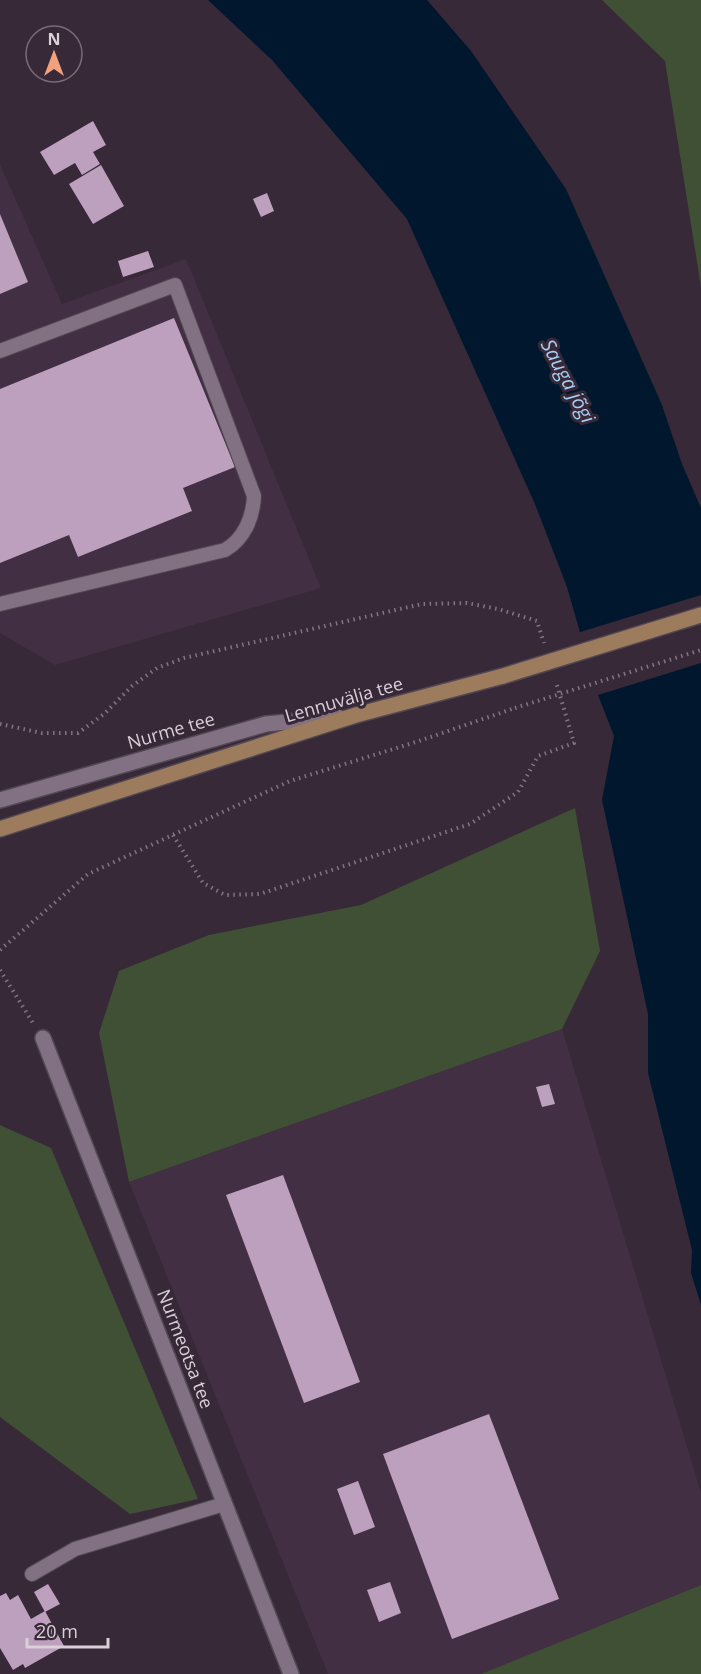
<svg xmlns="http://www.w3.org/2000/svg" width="701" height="1674" font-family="'Open Sans',sans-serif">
<rect width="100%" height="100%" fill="#372938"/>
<g fill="#422f43">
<polygon points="0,164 62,304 186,259 321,588 55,665 0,633"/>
<polygon points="562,1029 701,1493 701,1585 481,1674 328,1674 129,1182"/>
</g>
<g fill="#405035">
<polygon points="602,0 701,0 701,287 665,61"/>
<polygon points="575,808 600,951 562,1029 129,1182 99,1033 119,971 209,935 361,905"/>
<polygon points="0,1125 51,1148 198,1499 130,1514 0,1417"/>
<polygon points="701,1585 701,1674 481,1674"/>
</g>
<polygon fill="#00172d" points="208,0 427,0 471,51 566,189 662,405 682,464 701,508 701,1305 691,1273 692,1250 648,1073 648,1014 602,800 614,736 598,695 567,587 535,504 407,219 272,60"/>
<polygon fill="#372938" points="701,595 701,663 595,696 577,633"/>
<g fill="#bd9fbe">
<polygon points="93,121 106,145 93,152 100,164 82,175 75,163 54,175 40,152"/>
<polygon points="101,165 124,206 93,224 69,184"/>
<polygon points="267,193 274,211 261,217 253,199"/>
<polygon points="0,214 28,282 0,294"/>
<polygon points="148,251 154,267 123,277 118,261"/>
<polygon points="174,318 235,467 183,488 192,511 78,557 69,535 0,563 0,389"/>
<polygon points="549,1084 555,1104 542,1107 536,1087"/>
<polygon points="283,1175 360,1382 304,1403 226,1195"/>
<polygon points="489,1414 559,1599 452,1639 383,1454"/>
<polygon points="358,1481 375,1527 354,1535 337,1489"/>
<polygon points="390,1582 401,1613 379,1622 367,1590"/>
<polygon points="48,1584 60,1604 45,1612 34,1592"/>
<polygon points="6,1593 10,1600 18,1595 31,1619 45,1611 64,1646 25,1668 23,1664 13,1670 0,1648 0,1596"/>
</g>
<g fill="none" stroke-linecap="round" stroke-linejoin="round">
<defs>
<g id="lane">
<path d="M0,351L175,285L254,496C253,518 244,539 225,550L0,604"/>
<polyline points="32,1574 75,1549 224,1504"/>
</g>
<g id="street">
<polyline points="0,800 266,724 338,717"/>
<polyline points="43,1038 291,1674"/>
</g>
<g id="secondary">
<polyline points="649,631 701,615"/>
<polyline points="0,829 356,715 503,676"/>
</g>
</defs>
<use href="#lane" stroke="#524753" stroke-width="16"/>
<use href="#street" stroke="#524753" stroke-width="18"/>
<use href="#secondary" stroke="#524753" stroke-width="18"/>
<g stroke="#827683" stroke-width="4" stroke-dasharray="1.5 4.5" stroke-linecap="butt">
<polyline points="0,724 42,733 78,733 104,714 132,686 157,668 184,658 422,604 467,603 498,609 537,621 544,643"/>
<polyline points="173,835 203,883 225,895 260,894 470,824 518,792 538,756 574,743 556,682"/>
<polyline points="0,950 88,874 290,781 419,741 515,708"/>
<polyline points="0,970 33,1023"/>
</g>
<use href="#lane" stroke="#817182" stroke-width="14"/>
<use href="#street" stroke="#817182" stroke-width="15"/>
<use href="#secondary" stroke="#9c7c5c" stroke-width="15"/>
<defs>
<polyline id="secondary-bridge" points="503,676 649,631"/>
</defs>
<use href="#secondary-bridge" stroke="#524753" stroke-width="18" stroke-linecap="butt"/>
<polyline stroke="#827683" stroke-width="4" stroke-dasharray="1.5 4.5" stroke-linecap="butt" points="515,708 701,650"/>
<use href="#secondary-bridge" stroke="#9c7c5c" stroke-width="15"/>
</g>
<g text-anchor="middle" stroke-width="6" stroke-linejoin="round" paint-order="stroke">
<g font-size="18" fill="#d9d0d9" stroke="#372938">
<text transform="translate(344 700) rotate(-16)" y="6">Lennuvälja tee</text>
<text transform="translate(171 731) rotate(-16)" y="6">Nurme tee</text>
<text transform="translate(185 1349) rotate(69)" y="6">Nurmeotsa tee</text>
</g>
<g font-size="20" font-style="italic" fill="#a7cff6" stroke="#372938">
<text transform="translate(568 381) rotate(62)" y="7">Sauga jõgi</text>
</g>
</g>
<g transform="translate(54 54)"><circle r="28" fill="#372938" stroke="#786c78" stroke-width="1.5"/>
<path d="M0-4.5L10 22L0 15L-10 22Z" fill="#f2a17e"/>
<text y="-9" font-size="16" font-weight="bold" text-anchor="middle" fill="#d9d0d9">N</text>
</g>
<path d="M27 1638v9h81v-9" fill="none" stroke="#d9d0d9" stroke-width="3"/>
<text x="36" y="1638" font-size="18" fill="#d9d0d9" stroke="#372938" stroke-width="4.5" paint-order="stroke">20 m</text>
</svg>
